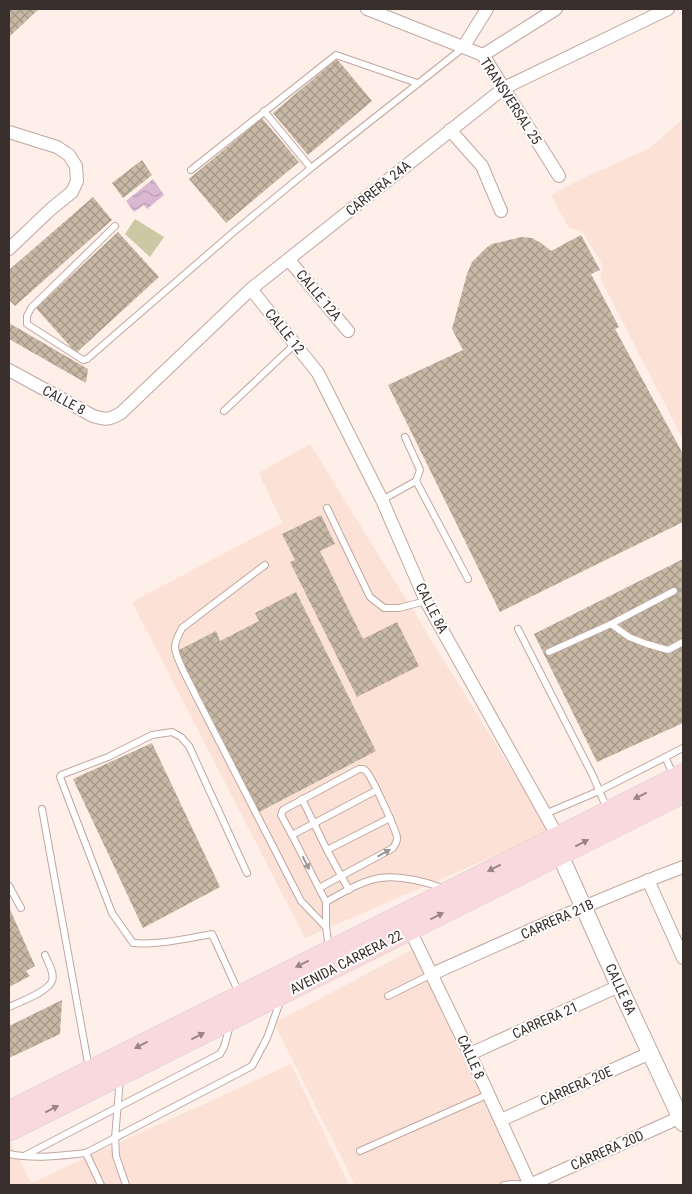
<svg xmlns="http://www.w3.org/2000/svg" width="692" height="1194" font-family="'Roboto Condensed',sans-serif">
<defs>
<pattern id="water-waves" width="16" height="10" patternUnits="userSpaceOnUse" patternTransform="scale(1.25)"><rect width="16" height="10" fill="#dbb8d1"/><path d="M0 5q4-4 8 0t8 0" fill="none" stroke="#bd9eb4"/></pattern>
<pattern id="building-cross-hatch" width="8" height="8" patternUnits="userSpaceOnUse" patternTransform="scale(1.25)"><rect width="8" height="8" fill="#c8b9a6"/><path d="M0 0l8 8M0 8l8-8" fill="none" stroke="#a39787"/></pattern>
</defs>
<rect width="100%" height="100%" fill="#ffefe9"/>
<g fill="#fce1d7">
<polygon points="683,119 683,439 600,278 603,266 582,231 569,228 551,195 581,179 650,148"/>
<polygon points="310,444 550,832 305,938 132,602 282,523 259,473"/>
<polygon points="415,948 527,1185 355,1185 274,1023"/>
<polygon points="291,1064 349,1185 9,1185 9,1138 31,1183"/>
</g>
<polygon fill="#cbc9a3" points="135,219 164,237 150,257 125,234"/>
<polygon fill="url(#water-waves)" points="153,179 164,195 147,209 144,205 134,212 126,201"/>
<g fill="url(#building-cross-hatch)">
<polygon points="9,9 39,9 9,37"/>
<polygon points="337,59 372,101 308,155 273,113"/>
<polygon points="262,118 299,162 226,223 189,179"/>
<polygon points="142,160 152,175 123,198 112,183"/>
<polygon points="93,197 112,220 15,306 9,300 9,270"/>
<polygon points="118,232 159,277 76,353 36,308"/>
<polygon points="581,235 600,270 591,274 619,327 615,329 683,454 683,522 500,612 388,385 463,350 452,329 467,274 472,262 486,248 492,244 521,237 532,238 541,243 551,251"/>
<polygon points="9,323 88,369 86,383 9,339"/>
<polygon points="321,515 335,544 320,551 363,639 397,622 419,666 357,697 290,562 295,560 282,534"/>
<polygon points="683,559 683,723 597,762 534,634"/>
<polygon points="296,592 376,751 259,812 177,651 216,631 220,641 259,621 255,613"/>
<polygon points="152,743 220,887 143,928 73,779"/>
<polygon points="9,907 35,966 26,971 30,976 9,987"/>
<polygon points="62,1000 60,1034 9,1058 9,1026"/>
</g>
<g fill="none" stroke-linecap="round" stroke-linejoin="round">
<defs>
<g id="service">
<polyline points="264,111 311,168"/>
<polyline points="191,170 336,55 417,83"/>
<polyline points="115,226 31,308 27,316 27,324 83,360 87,359 230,235 311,168 463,48"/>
<polyline points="224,411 295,344"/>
<polyline points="416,481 468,579"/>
<polyline points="382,500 416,481 420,470 405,437"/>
<polyline points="327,508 370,597 384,608 399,608 426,601"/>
<path d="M265,565L182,628C179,635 175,640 175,647C175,658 191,685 196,696L301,901L326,927"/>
<polyline points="611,624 674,591"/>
<polyline points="518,629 593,776 607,809"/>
<polyline points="549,652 611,624 629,637 647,644 668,650 683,642"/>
<polyline points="665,757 674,776"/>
<polyline points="302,799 327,850 349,890"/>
<polyline points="42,809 89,1069"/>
<polyline points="545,814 599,791 683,748"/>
<polyline points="292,835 377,790"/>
<polyline points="327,850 390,818"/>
<polyline points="9,886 21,908"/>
<path d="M319,888L393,848C395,844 398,841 397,837C395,828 372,777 366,771C364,768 362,769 359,769L283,810L281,815L292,835L326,902V927L329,948"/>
<path d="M326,902C342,893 361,881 380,878C401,875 423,881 443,888"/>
<path d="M239,993L212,934C185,939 160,945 133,943L112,913L60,777L61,775L108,757L152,735L172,732L181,737L189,746L247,873"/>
<polyline points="388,996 432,974"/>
<path d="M9,1007C19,1002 48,992 52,981C55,973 48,963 45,955"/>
<polyline points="120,1078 115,1138 116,1156 126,1185"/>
<polyline points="360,1151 489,1094"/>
<polyline points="86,1153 101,1185"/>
<path d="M9,1154C34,1159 61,1156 86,1153L252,1066L267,1038L281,999"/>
<polyline points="26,1155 220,1054 224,1047 230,1025"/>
<polyline points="504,1185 513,1184 530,1185"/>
</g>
<g id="minor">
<polyline points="367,9 483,55 559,176"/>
<polyline points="464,46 487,9"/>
<polyline points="483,55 556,9"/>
<polyline points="450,130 482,166 501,211"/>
<polyline points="9,132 57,147 69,155 76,166 77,181 72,192 51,209 9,249"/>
<polyline points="289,260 348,331"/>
<polyline points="251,289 318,373 382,500 426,601 558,837"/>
<path d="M9,370L93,416C106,420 109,420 121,413L251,289L504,88L668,9"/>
<polyline points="648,880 683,958"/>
<polyline points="410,930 470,1054 530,1185"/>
<path d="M432,974C515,937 598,899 683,867"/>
<polyline points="470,1054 619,986"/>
<polyline points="501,1120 650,1053"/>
<polyline points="530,1185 683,1116"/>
</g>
<polyline id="tertiary" points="560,855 619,986 683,1123"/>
<g id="primary">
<polyline points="9,1111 683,774"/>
<polyline points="9,1131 683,793"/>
</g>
</defs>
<use href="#service" stroke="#c0a79f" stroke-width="8"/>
<use href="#minor" stroke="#c0a79f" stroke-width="14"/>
<use href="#tertiary" stroke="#c0a79f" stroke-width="18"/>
<use href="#primary" stroke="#d3d1d1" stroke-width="21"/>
<use href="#service" stroke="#fff" stroke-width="6"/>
<use href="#minor" stroke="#fff" stroke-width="12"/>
<use href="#tertiary" stroke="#fff" stroke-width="16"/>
<use href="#primary" stroke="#fad9de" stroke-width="20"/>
</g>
<defs><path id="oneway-solid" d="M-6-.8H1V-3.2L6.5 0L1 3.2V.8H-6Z" transform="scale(1.25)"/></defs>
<g fill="#9a8485">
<use href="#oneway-solid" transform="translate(640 796) rotate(154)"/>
<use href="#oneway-solid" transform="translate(582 843) rotate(-27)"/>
<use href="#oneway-solid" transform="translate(494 868) rotate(153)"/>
<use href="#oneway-solid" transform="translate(437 916) rotate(-27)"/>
<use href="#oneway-solid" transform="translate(302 964) rotate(154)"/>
<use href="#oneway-solid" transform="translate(198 1036) rotate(-27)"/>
<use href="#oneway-solid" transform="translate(141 1045) rotate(153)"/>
<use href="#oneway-solid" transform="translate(52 1109) rotate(-27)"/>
</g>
<g fill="#9c9796">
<use href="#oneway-solid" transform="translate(384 853) rotate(-29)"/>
<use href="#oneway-solid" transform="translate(306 863) rotate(63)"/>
</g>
<g text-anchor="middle" stroke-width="4" stroke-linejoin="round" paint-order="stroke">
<g font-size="14" fill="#392f2c" stroke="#fff">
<text transform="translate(511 101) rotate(57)" y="5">TRANSVERSAL 25</text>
<text transform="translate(378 188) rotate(-39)" y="5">CARRERA 24A</text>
<text transform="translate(319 295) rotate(50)" y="5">CALLE 12A</text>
<text transform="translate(285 331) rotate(51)" y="5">CALLE 12</text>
<text transform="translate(64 400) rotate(28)" y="5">CALLE 8</text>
<text transform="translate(432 608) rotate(63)" y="5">CALLE 8A</text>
<text transform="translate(557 919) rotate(-24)" y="5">CARRERA 21B</text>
<text transform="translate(346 962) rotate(-27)" y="5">AVENIDA CARRERA 22</text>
<text transform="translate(621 989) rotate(65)" y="5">CALLE 8A</text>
<text transform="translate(545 1020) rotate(-24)" y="5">CARRERA 21</text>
<text transform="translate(471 1057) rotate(65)" y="5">CALLE 8</text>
<text transform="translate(576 1086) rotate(-24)" y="5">CARRERA 20E</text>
<text transform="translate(607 1150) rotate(-24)" y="5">CARRERA 20D</text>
</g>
</g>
<rect width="692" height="1194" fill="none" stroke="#392f2c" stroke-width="20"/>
</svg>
